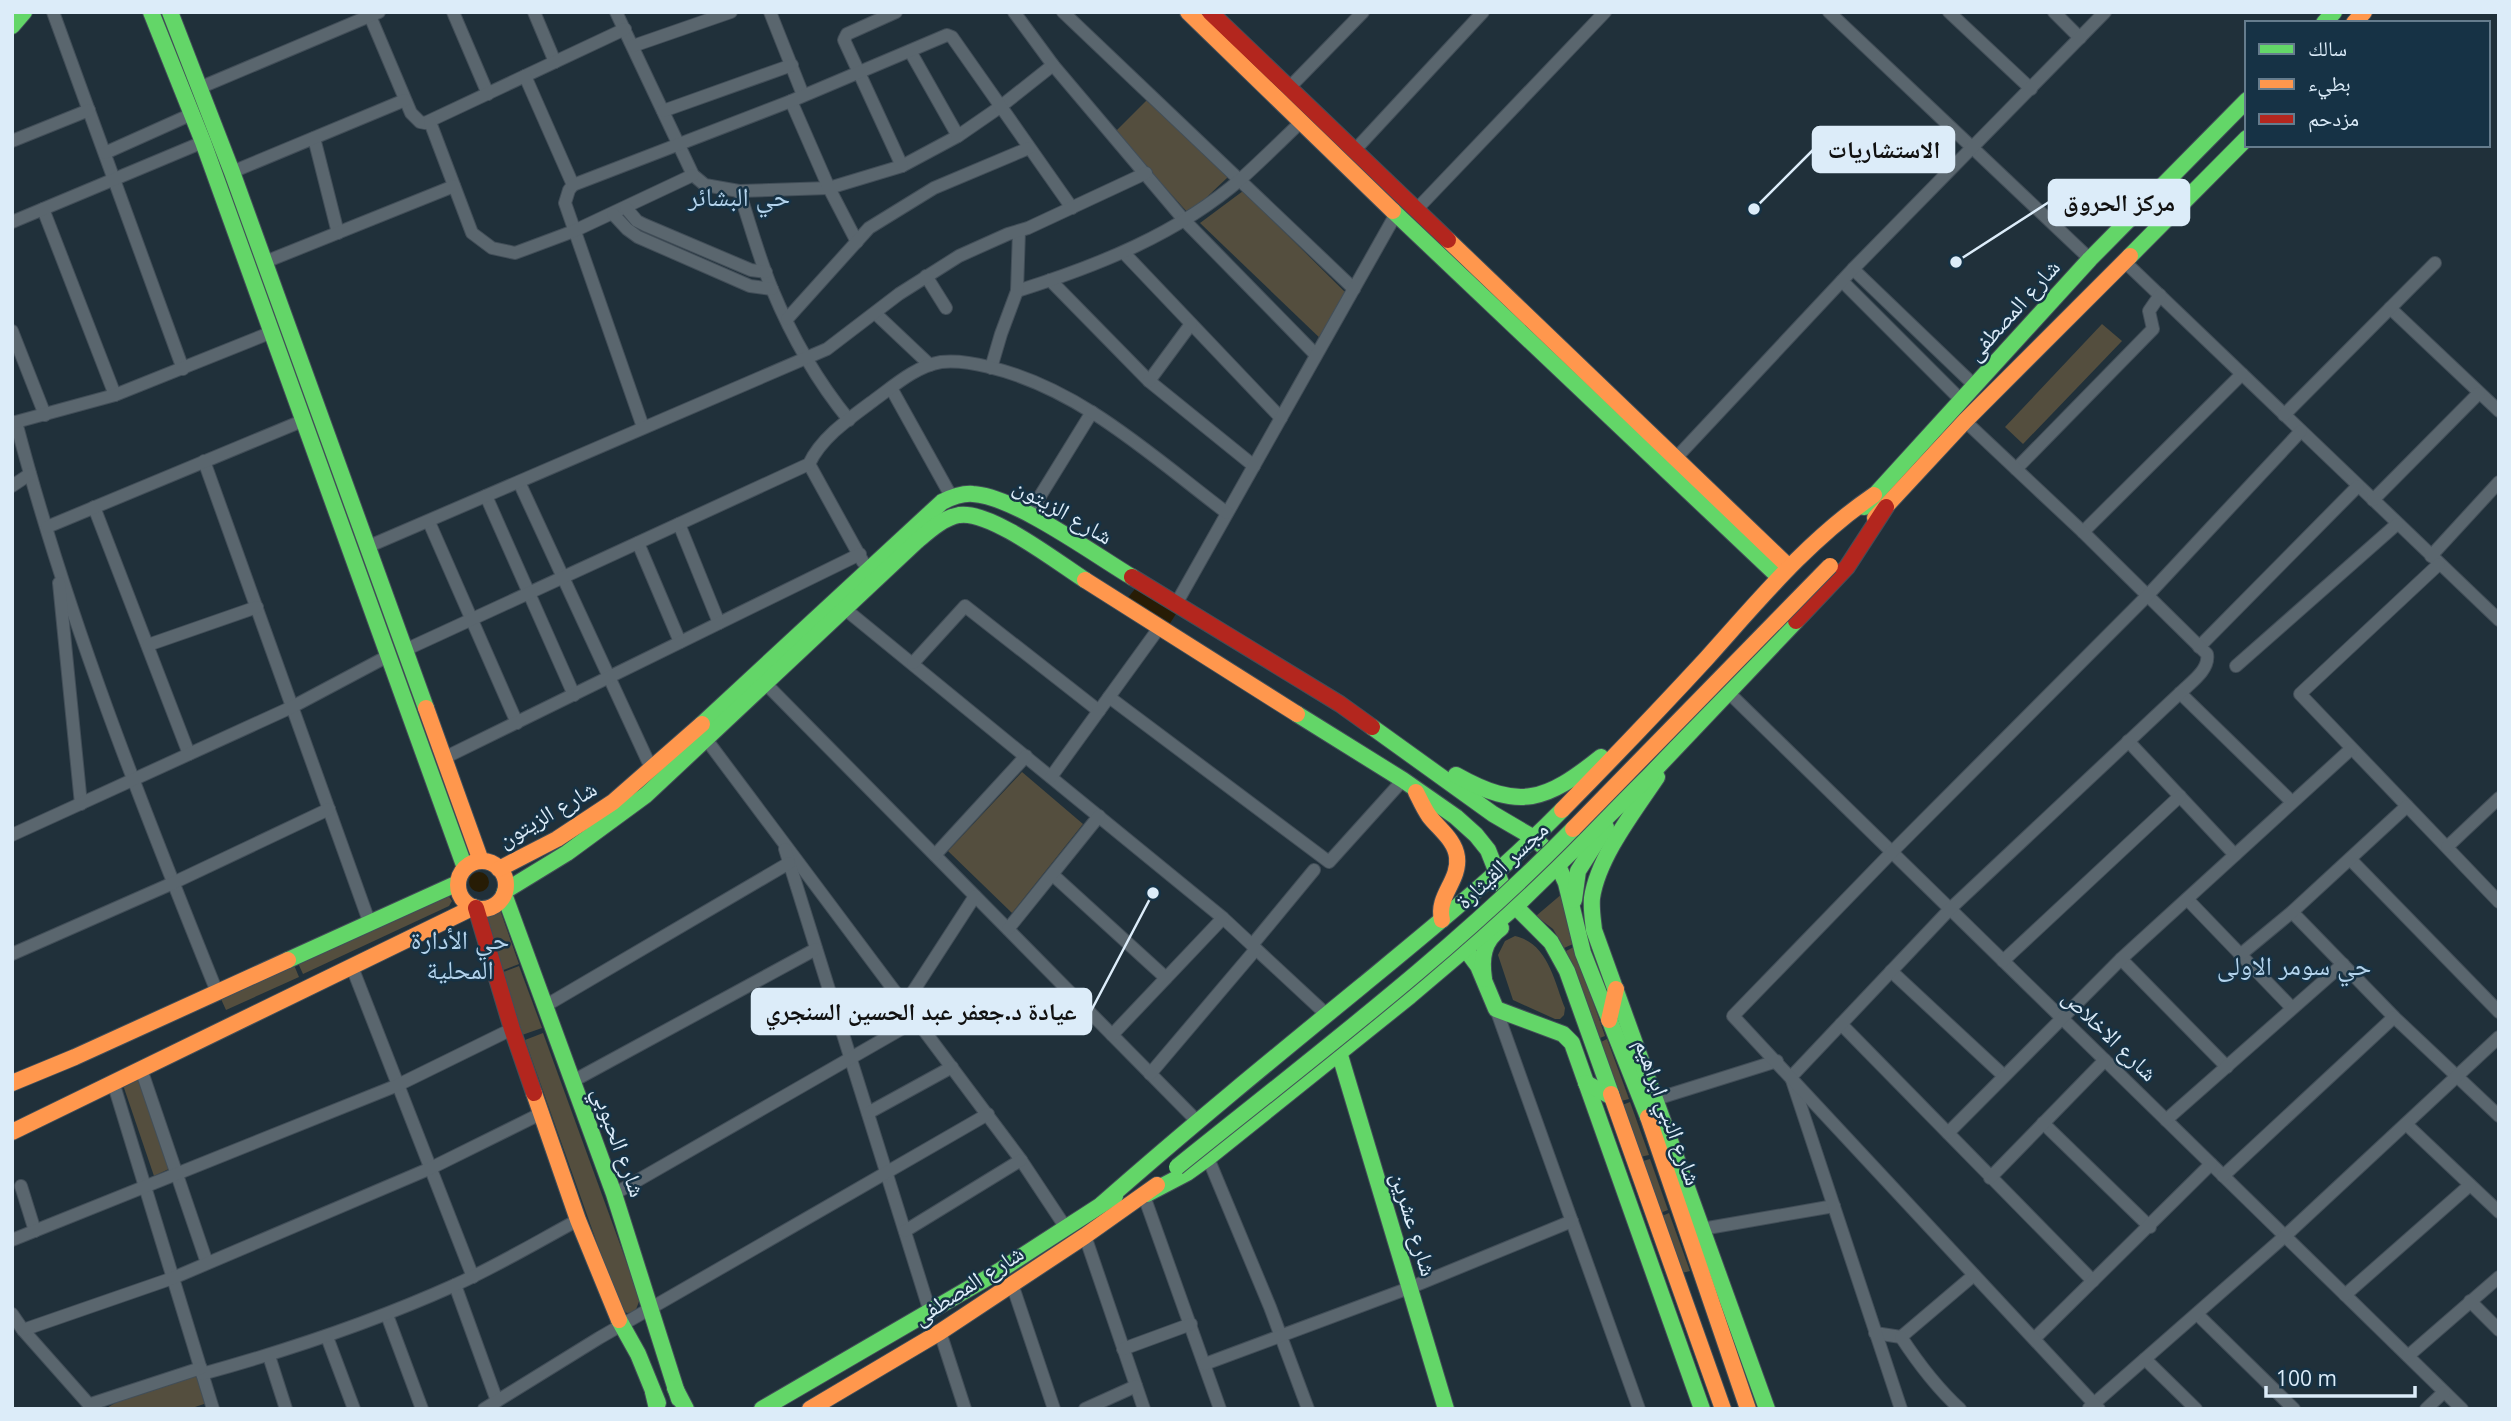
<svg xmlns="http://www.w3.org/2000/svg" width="2511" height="1421" font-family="'Open Sans','Noto Naskh Arabic',sans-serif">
<rect width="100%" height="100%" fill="#20303a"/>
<g fill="#544e3e">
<polygon points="1148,99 1228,177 1189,214 1115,132"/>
<polygon points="1243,191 1347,294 1324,342 1200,223"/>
<polygon points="2102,324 2122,341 2023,444 2005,427"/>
<polygon points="1022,772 1083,824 1012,913 948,851"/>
<polygon points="1563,893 1573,944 1564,948 1553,929 1536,916"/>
<polygon points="448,895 452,901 449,906 303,974 298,963"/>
<polygon points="499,907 519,964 501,971 480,914"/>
<path d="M1515,936C1548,943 1554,981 1565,1008L1564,1015L1560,1019H1555L1513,1000L1498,955L1505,941Z"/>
<polygon points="1574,947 1605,1036 1597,1039 1566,951"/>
<polygon points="294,965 299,977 226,1010 221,999"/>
<polygon points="519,966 542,1028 522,1035 501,973"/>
<polygon points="543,1033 640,1299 635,1312 627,1313 620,1308 525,1040"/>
<polygon points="1607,1039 1629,1099 1621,1101 1599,1043"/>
<polygon points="140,1077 173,1167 154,1176 122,1082"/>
<polygon points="1630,1102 1649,1155 1640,1157 1622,1105"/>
<polygon points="1650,1159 1668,1210 1660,1213 1643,1161"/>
<polygon points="1669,1213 1690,1271 1682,1273 1662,1216"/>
<polygon points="198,1375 207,1403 189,1409 105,1409 117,1402"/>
</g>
<g fill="#271c05">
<polygon points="1138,585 1179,609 1169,625 1127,599"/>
<circle cx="479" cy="882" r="10"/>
</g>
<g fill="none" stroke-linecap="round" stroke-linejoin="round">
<defs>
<g id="street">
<polyline points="53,12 183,369"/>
<polyline points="453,12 488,94"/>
<polyline points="534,12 555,62"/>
<polyline points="616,12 693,175 705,185 739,191 829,188 902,166 958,136 1000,107 1053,65"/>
<polyline points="770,12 803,95"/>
<polyline points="896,12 847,34 844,40 902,166"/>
<polyline points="1014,12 1053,65 1184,220 1316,355"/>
<polyline points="1063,12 1354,289"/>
<polyline points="1829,12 2090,259"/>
<polyline points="1949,12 2031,89"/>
<polyline points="2054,12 2080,38"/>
<polyline points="370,16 411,113 420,122 425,123 625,29"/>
<polyline points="633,46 731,12"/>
<polyline points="910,51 958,136"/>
<polyline points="525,76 573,185 569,190 565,203 643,427"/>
<polyline points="199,88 379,12"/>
<polyline points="1285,92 1363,12"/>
<polyline points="791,101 829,188 857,242"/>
<polyline points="663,111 792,65"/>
<polyline points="430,122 472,233 492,248 515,253 574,231 693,175"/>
<polyline points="314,138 338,233"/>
<polyline points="12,141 89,110"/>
<polyline points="1354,151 1483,12"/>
<polyline points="105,153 192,114"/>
<polyline points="232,172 405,100"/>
<polyline points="573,185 791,101 947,35 952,37 1072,208"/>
<path d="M739,191C750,224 759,258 772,289C791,335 818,382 849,420"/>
<polyline points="626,208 637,221 645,225 751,270 766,272"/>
<polyline points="43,209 115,395"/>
<polyline points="1415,211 1605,12"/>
<polyline points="613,214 627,229 638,237 750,286 772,289"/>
<polyline points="12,222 203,142"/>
<polyline points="1124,253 1281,418"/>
<polyline points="265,262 454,186"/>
<polyline points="2125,262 2499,620"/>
<polyline points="1853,269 1975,386"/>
<polyline points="926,276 946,308"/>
<polyline points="1050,280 1149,381 1254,466"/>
<polyline points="1842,281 1961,400"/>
<path d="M1017,291C1097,266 1178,234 1242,178C1262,160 1281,141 1301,122"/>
<polyline points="2390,308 2499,411"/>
<polyline points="876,314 930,365"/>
<polyline points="787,319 869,228 934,188 1029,148"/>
<polyline points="12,331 45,415"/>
<polyline points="991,368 1001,334 1017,291 1019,231"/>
<polyline points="1149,381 1191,324"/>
<polyline points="891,388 951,496"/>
<polyline points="2284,415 2435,263"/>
<path d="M16,422C67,617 142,806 217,992"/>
<polyline points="12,423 115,395 272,332"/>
<polyline points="1676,458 1853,269 2105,12"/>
<polyline points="204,461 370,924"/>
<polyline points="809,464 863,562"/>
<polyline points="2016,469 2153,329 2149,311 2160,295"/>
<polyline points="519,482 652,770"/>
<polyline points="12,486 30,474"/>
<polyline points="486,496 574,695"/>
<polyline points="2373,500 2479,393"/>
<polyline points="94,507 189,754"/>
<polyline points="1029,514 1092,412"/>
<polyline points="429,522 517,723"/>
<polyline points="679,524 719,623"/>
<polyline points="47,527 302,421"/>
<polyline points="2083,532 2242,374"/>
<polyline points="638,543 680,642"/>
<polyline points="367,547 827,349 899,294 959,256 1008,234 1028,228 1146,173"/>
<polyline points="2431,556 2499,482"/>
<polyline points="2439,564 2300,694 2499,902"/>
<polyline points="59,583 81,804"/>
<polyline points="1176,604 1396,214"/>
<polyline points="845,609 1223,918 1252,945"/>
<polyline points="148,645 257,607"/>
<polyline points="2199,647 2358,486"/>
<path d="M405,650L809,464C822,436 853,416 877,398C896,384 917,366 941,362C957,360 973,363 989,367C1081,389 1153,457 1227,513"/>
<polyline points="913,663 965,606 1099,711"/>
<polyline points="2236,666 2397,524"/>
<polyline points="766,684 1198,1122"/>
<polyline points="1728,692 2462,1409"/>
<polyline points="2180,693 2292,802"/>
<polyline points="1109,697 1329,862 1403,780"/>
<polyline points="706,739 1021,1160 1066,1228"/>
<polyline points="2128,741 2235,855"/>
<polyline points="444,758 860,554"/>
<polyline points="1051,777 1159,628"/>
<polyline points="12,835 292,707 388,656"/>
<polyline points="2447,847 2499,798"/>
<polyline points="785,849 930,1312"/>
<polyline points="935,855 1026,756"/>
<polyline points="2350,859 2499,1012"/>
<polyline points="1053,875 1166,978"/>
<polyline points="2187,899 2292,1008"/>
<polyline points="2292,912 2394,1017 2499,1116"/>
<polyline points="1008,929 1099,816"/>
<polyline points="1256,949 1327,1015"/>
<polyline points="12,954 173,883 329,809"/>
<polyline points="2240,955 2292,912 2407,806"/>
<polyline points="2121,959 2227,1067"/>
<polyline points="2003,961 2180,796"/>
<polyline points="352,967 473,1277"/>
<polyline points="1891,971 2004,1076"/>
<polyline points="905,1004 975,896"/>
<polyline points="545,1006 789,863"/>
<polyline points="1496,1009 1639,1409"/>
<polyline points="1841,1024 2093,1281"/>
<polyline points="1112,1035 1223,918"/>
<polyline points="141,1069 207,1263"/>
<polyline points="1150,1074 1256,949 1252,945 1314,870"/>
<polyline points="573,1081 816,949"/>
<polyline points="113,1082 213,1409"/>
<polyline points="1656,1099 1777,1061"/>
<polyline points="868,1113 952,1067"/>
<polyline points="2166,1120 2343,964"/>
<polyline points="2043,1123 2150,1227"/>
<polyline points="2406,1124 2499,1212"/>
<polyline points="1948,1133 2121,959 2351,749"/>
<polyline points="1208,1158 1270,1307 1308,1409"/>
<polyline points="2223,1176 2394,1017"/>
<polyline points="1990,1178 2105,1060"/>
<polyline points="21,1186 35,1231"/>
<polyline points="614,1194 917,1020"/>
<polyline points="1144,1196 1220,1409"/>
<polyline points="1702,1229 1834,1206"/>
<polyline points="905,1231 1021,1160"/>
<polyline points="1085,1236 1144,1409"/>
<polyline points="12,1240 398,1085 512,1029"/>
<polyline points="1012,1284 1054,1409"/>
<polyline points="455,1285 497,1401"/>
<polyline points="2345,1295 2470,1185"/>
<polyline points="2470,1301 2499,1330"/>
<polyline points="12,1314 23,1330 93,1409"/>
<polyline points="2197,1314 2294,1409"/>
<polyline points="387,1315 422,1409"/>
<polyline points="23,1330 173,1278 431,1168 542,1113"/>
<polyline points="940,1332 965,1409"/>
<polyline points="1875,1333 1901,1337 1974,1275"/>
<polyline points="327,1337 354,1409"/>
<path d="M1901,1337C1918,1363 1937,1388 1960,1409"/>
<polyline points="2035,1338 2211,1164"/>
<polyline points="1123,1349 1191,1324"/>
<polyline points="269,1356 286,1409"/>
<polyline points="2408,1356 2499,1277"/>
<polyline points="2145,1359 2196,1409"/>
<polyline points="1205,1364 1409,1288 1572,1221"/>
<path d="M202,1374C289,1350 373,1322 455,1285C497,1266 537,1242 578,1220"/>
<polyline points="91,1404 201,1368"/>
<polyline points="2089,1408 2285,1236 2499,1037"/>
<polyline points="484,1409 599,1338 988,1114"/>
<polyline points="1085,1409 1136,1386"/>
<path d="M1901,1409L1791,1077L1950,909L2180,693C2190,683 2210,670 2207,654L2083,532L1965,421"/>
<polyline points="2099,1409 1733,1016 1892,852 2147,596 2301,431"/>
<polyline points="2426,1409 2444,1392"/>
</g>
<g id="fast">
<polyline points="151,12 203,142 465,868"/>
<polyline points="170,12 232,172 426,708"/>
<polyline points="2324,23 2334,12"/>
<polyline points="12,26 24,12"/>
<polyline points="1393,211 1779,577"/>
<polyline points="2130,256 2247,138"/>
<polyline points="1864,507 2090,259 2247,100"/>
<polyline points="1297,714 1403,780 1456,817 1476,835 1488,850 1507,898 1551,942 1567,971 1611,1094"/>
<path d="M702,724L942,502C952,497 962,493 973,494C1014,496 1095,555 1132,577"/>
<polyline points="1372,727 1493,814 1534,838 1554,857 1566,883 1583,953 1648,1117"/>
<path d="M1456,775C1520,811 1546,801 1601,757"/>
<path d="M1657,777C1635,810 1598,857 1592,898C1591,909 1593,920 1594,930L1767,1409"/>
<path d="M505,891L567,853L646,795L917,541C929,531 943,518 959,515C990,510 1057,562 1085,580"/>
<polyline points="504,894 614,1194 679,1399"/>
<polyline points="1574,900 1578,871 1606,827"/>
<polyline points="1458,939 1478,966 1496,1009 1563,1034 1572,1043 1702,1409"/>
<polyline points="288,960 458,883"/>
<path d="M1484,979C1481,958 1483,941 1501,928"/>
<polyline points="1339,1052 1446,1409"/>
<polyline points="1586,1083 1612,1097"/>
<polyline points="1147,1194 1187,1173 1208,1158 1410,996 1515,907 1649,776 1796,621"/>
<path d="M1102,1204C1187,1129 1275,1057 1363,985C1431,929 1500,873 1562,810"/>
<polyline points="619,1320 638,1354 658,1403"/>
<polyline points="675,1388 686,1409"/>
<polyline points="653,1392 657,1409"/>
<polyline points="762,1409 999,1271 1115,1196"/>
</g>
<g id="slow">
<polyline points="1188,12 1393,211"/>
<polyline points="2354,23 2364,12"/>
<polyline points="1448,240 1789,567"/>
<polyline points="1875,518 1965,421 2130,256"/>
<polyline points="1085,580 1297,714"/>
<polyline points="426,708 481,861"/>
<path d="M1416,792C1420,800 1424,809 1429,816C1439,829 1455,840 1457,857C1460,881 1436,896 1442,920"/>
<path d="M1562,810C1611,760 1659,710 1706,659C1759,600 1808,540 1874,495"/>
<circle cx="482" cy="885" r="24"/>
<polyline points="499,869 557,839 613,802 702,724"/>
<polyline points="1609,1020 1616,989"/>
<polyline points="12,1083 75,1057 288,960"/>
<polyline points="534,1093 578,1220 619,1320"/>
<polyline points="1611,1094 1723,1409"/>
<polyline points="1648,1117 1748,1409"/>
<polyline points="12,1132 474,907"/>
<polyline points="810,1409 940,1332 1085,1236 1157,1185"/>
</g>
<g id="jam">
<polyline points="1210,12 1448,240"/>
<polyline points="1132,577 1340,704 1372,727"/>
<polyline points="1796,621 1847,567 1886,507"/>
<polyline points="476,908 512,1029 534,1093"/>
</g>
</defs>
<use href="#street" stroke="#424e58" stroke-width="14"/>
<use href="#fast" stroke="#424e58" stroke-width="18"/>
<use href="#slow" stroke="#424e58" stroke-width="18"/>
<use href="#jam" stroke="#424e58" stroke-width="18"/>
<use href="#street" stroke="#5a666e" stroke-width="12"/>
<use href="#fast" stroke="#63d668" stroke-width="16"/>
<use href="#slow" stroke="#ff974d" stroke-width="16"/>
<use href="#jam" stroke="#b3261e" stroke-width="16"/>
<defs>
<path id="fast-bridge" d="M1177,1167C1312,1058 1452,953 1573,829"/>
<polyline id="slow-bridge" points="1573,829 1830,566"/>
</defs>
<use href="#fast-bridge" stroke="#424e58" stroke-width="18" stroke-linecap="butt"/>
<use href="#slow-bridge" stroke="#424e58" stroke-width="18" stroke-linecap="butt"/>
<use href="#fast-bridge" stroke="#63d668" stroke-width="16"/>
<use href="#slow-bridge" stroke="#ff974d" stroke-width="16"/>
</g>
<g text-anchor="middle" stroke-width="5" stroke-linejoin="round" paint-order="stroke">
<g font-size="23" fill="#dcecf9" stroke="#163245">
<text transform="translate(2013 310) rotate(-48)" y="8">شارع المصطفى</text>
<text transform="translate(1063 511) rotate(30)" y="8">شارع الزيتون</text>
<text transform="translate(547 814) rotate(-30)" y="8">شارع الزيتون</text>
<text transform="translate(1502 865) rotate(-43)" y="8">مجسر القيثارة</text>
<text transform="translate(2110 1035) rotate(44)" y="8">شارع الاخلاص</text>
<text transform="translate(1668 1112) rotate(70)" y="8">شارع النبي ابراهيم</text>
<text transform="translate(619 1142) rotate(70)" y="8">شارع الحبوبي</text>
<text transform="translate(1414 1224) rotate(73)" y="8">شارع عشرين</text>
<text transform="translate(968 1285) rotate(-33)" y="8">شارع المصطفى</text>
</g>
<g font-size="26" fill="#b3d3ec" stroke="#163245">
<text x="739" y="206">حي البشائر</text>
<text x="460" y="949">حي الأدارة<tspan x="460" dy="30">المحلية</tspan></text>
<text x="2294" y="975">حي سومر الاولى</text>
</g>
</g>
<path fill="none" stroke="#dcecf9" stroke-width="2.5" d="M1754 209L1813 150M1956 262L2049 202M1153 893L1091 1011"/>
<g fill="#dcecf9" stroke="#163245" stroke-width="2.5">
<circle cx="1754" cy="209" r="7"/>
<circle cx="1956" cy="262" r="7"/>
<circle cx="1153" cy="893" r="7"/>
</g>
<g fill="#dcecf9" stroke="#dcecf9" stroke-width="2.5">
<rect x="1813" y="127" width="141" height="45" rx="7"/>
<rect x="2049" y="180" width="140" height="45" rx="7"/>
<rect x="752" y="989" width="339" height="45" rx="7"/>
</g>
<g font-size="24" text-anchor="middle" font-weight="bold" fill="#111">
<text x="1884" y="158">الاستشاريات</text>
<text x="2119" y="211">مركز الحروق</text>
<text x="921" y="1020">عيادة د.جعفر عبد الحسين السنجري</text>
</g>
<rect width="2511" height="1421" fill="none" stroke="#dcecf9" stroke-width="28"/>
<rect x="2245" y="21" width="245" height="126" fill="#163245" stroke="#657c8d" stroke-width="2"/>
<rect x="2259" y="44" width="35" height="10" fill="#63d668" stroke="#657c8d" stroke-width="2"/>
<text x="2308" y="56" font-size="21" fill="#dcecf9">سالك</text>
<rect x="2259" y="79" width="35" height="10" fill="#ff974d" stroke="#657c8d" stroke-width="2"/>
<text x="2308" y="91" font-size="21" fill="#dcecf9">بطيء</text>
<rect x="2259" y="114" width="35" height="10" fill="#b3261e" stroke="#657c8d" stroke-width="2"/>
<text x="2308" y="126" font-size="21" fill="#dcecf9">مزدحم</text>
<path d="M2266 1386v10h149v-10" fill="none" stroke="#dcecf9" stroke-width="3.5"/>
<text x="2276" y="1386" font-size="21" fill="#dcecf9" stroke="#163245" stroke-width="5" paint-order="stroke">100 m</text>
</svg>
